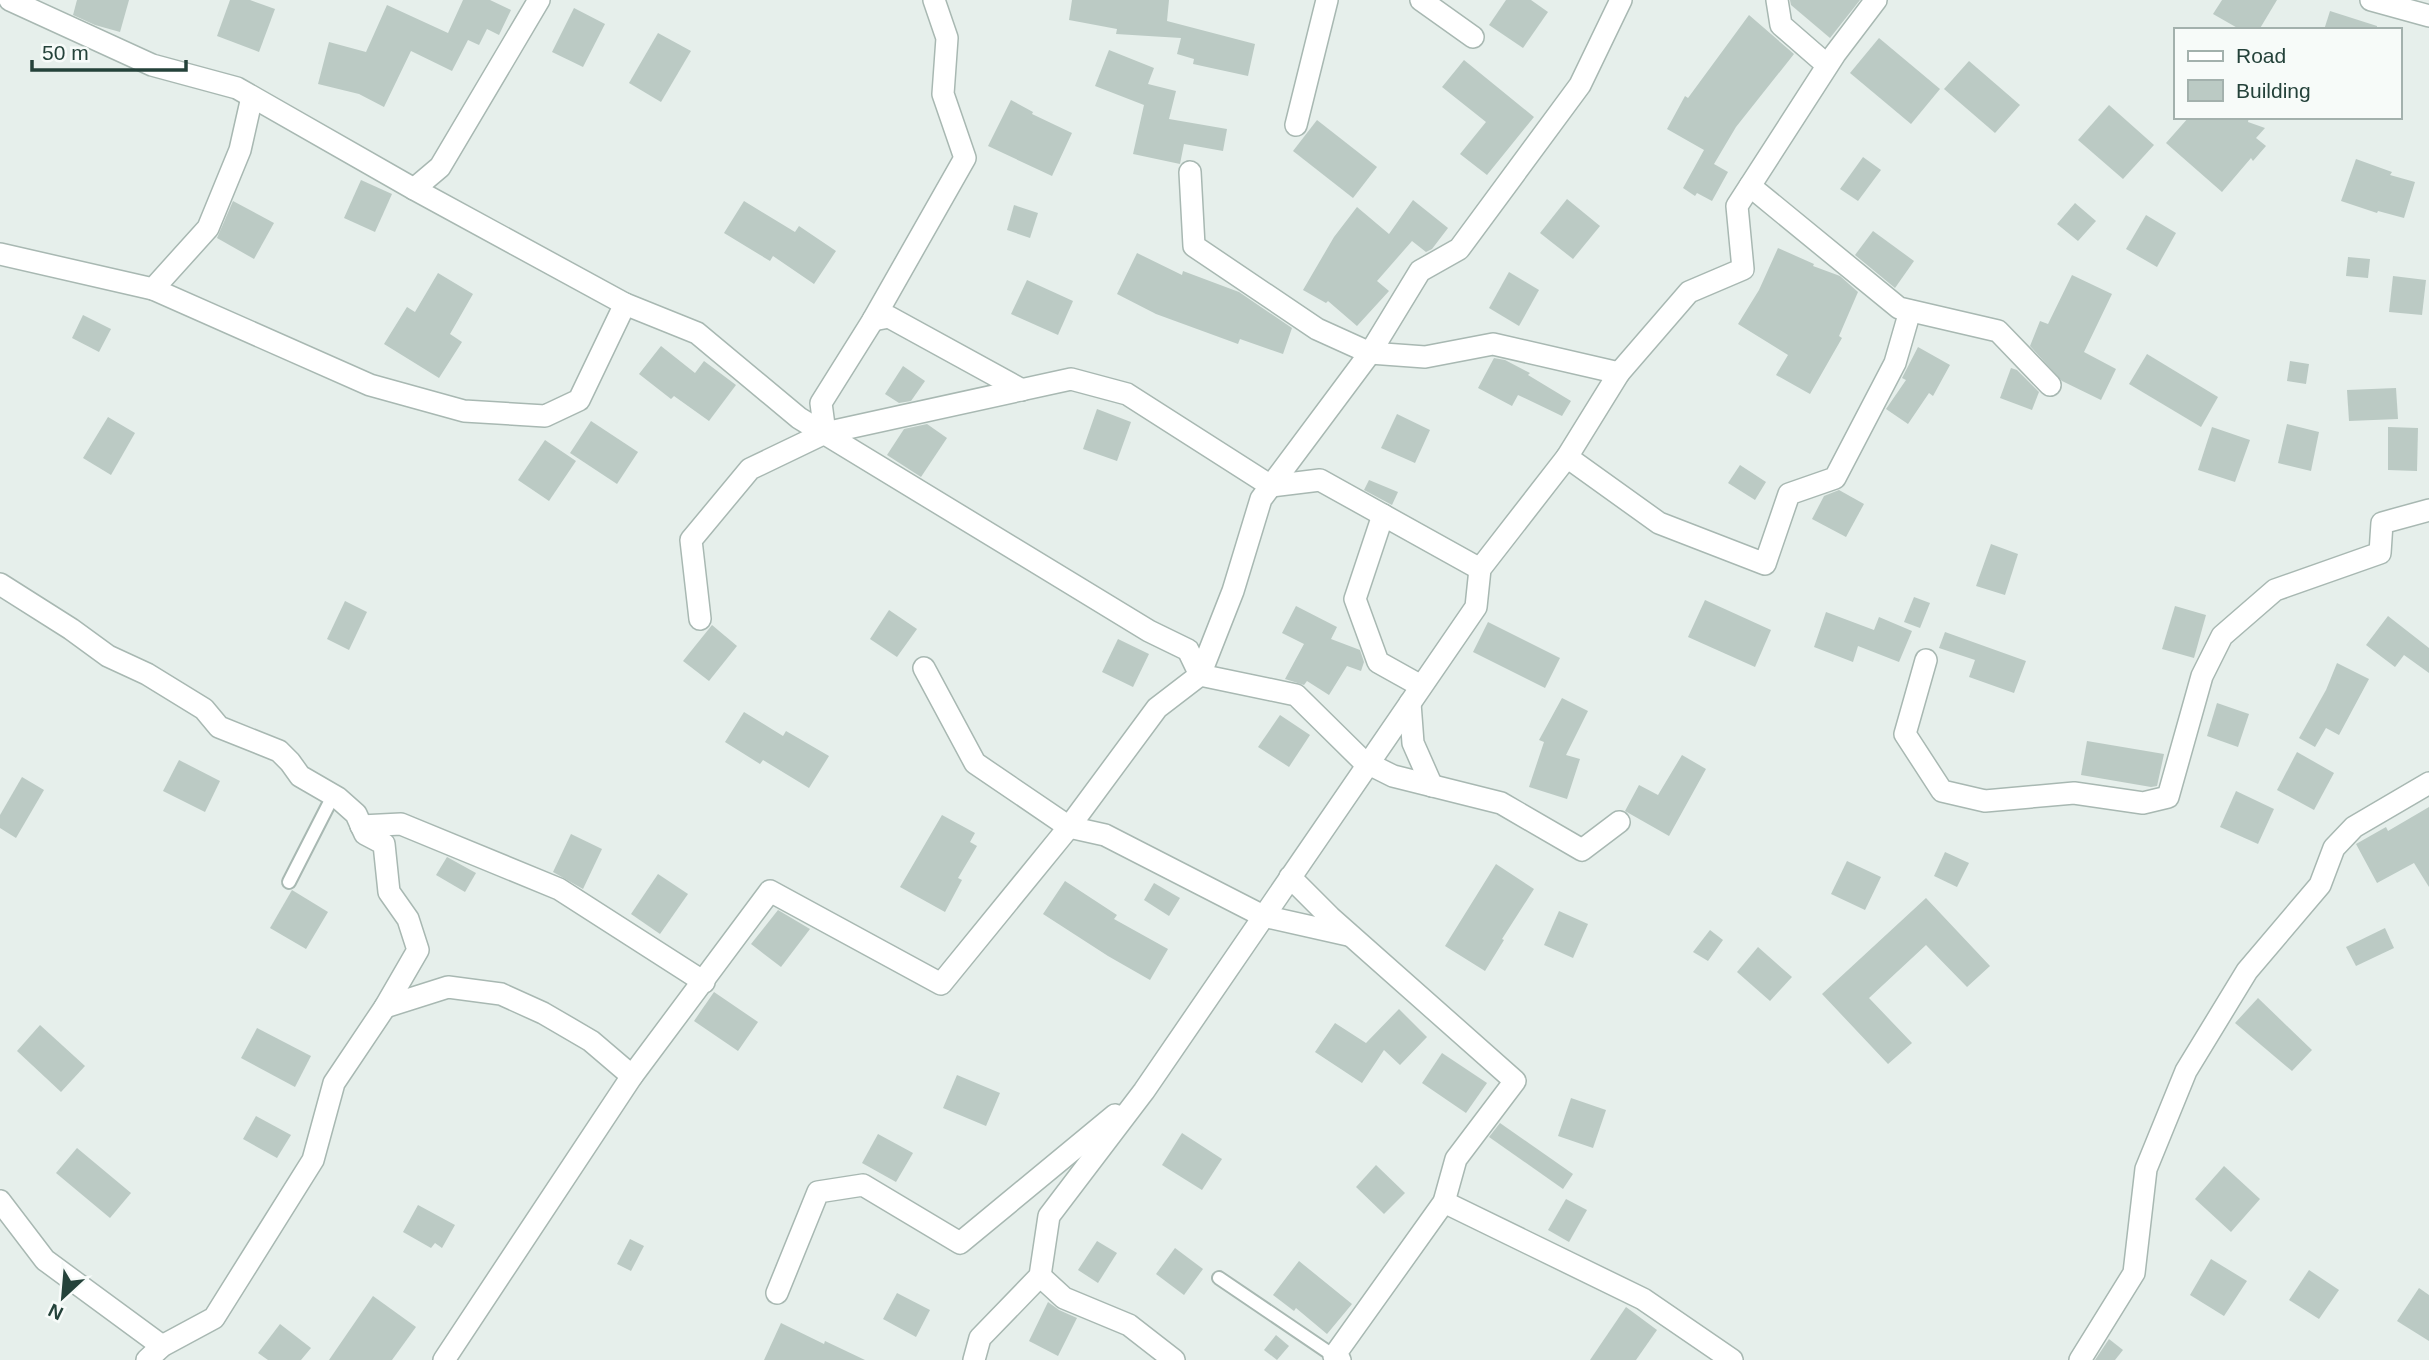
<svg xmlns="http://www.w3.org/2000/svg" width="2429" height="1360" font-family="Helvetica,sans-serif">
<rect width="100%" height="100%" fill="#e6efeb"/>
<g fill="#bbcac4">
<polygon points="77,0 129,0 120,32 95,25 73,15"/>
<polygon points="230,0 250,0 275,9 259,52 217,36"/>
<polygon points="463,0 490,0 511,10 499,35 487,29 479,45 468,40 452,71 411,51 384,107 359,94 318,84 329,42 366,52 387,5 448,33"/>
<polygon points="1072,0 1169,0 1167,21 1255,44 1248,76 1193,64 1194,59 1177,54 1181,38 1116,34 1117,29 1069,20"/>
<polygon points="1506,0 1531,0 1548,12 1523,48 1489,25"/>
<polygon points="1790,0 1860,0 1830,38 1791,5"/>
<polygon points="2222,0 2277,0 2259,30 2241,30 2213,14"/>
<polygon points="574,8 605,24 583,67 552,52"/>
<polygon points="2330,11 2377,26 2377,30 2324,30"/>
<polygon points="1749,15 1794,54 1736,127 1714,164 1728,172 1712,201 1697,193 1695,196 1683,188 1704,150 1667,129 1685,96 1688,98"/>
<polygon points="658,33 691,51 661,102 629,83"/>
<polygon points="1879,38 1940,89 1911,124 1850,73"/>
<polygon points="1109,50 1154,68 1148,84 1176,91 1169,119 1227,129 1223,151 1184,144 1180,164 1133,154 1144,105 1095,86"/>
<polygon points="1464,60 1534,117 1487,175 1460,154 1486,122 1442,87"/>
<polygon points="1969,61 2020,105 1995,133 1944,89"/>
<polygon points="1011,100 1033,112 1032,114 1072,133 1052,176 988,146"/>
<polygon points="2109,105 2154,145 2123,179 2078,140"/>
<polygon points="2189,117 2249,117 2248,122 2265,128 2256,138 2266,146 2253,161 2251,158 2222,192 2166,143"/>
<polygon points="1317,120 1377,167 1353,198 1293,151"/>
<polygon points="1863,157 1881,170 1858,201 1840,189"/>
<polygon points="2356,159 2392,172 2390,175 2415,182 2404,218 2378,211 2377,213 2341,201"/>
<polygon points="361,180 392,194 375,232 344,218"/>
<polygon points="1567,199 1600,226 1573,259 1540,233"/>
<polygon points="1413,200 1448,228 1432,249 1426,252 1412,241 1377,281 1389,291 1357,326 1328,301 1326,303 1303,290 1334,237 1357,207 1389,234"/>
<polygon points="233,201 274,223 254,259 217,238"/>
<polygon points="744,201 795,232 799,226 836,251 814,284 773,256 770,261 724,233"/>
<polygon points="2075,203 2096,221 2078,241 2057,224"/>
<polygon points="1014,205 1038,213 1030,238 1007,230"/>
<polygon points="2146,215 2176,233 2157,267 2126,249"/>
<polygon points="1873,231 1914,261 1895,288 1855,255"/>
<polygon points="1778,248 1814,264 1813,266 1840,276 1858,292 1839,336 1842,338 1810,394 1776,375 1788,355 1738,324 1759,290"/>
<polygon points="1137,253 1182,275 1183,271 1239,292 1292,328 1283,354 1240,339 1238,344 1156,314 1117,294"/>
<polygon points="2348,257 2370,259 2368,278 2346,276"/>
<polygon points="1509,272 1539,290 1519,326 1489,308"/>
<polygon points="438,273 473,294 450,334 462,342 439,378 384,344 407,307 415,312"/>
<polygon points="2072,275 2112,294 2084,352 2116,369 2101,400 2062,381 2030,346 2040,321 2048,324"/>
<polygon points="2393,276 2426,280 2422,315 2389,312"/>
<polygon points="1027,280 1073,301 1058,335 1011,314"/>
<polygon points="83,315 111,329 99,352 72,338"/>
<polygon points="661,346 695,373 704,361 736,385 709,421 674,396 671,399 639,374"/>
<polygon points="1918,347 1950,365 1933,396 1929,393 1908,424 1886,409 1906,380 1902,378"/>
<polygon points="2147,354 2218,397 2201,427 2129,384"/>
<polygon points="1494,358 1505,360 1530,373 1528,375 1571,401 1562,416 1518,395 1512,406 1478,388"/>
<polygon points="2290,361 2309,364 2306,384 2287,381"/>
<polygon points="903,366 925,381 911,401 899,403 885,394"/>
<polygon points="2011,368 2017,370 2039,392 2032,410 2000,398"/>
<polygon points="2396,388 2398,419 2349,421 2347,390"/>
<polygon points="1097,409 1131,422 1117,461 1083,449"/>
<polygon points="1397,414 1430,430 1415,463 1381,448"/>
<polygon points="108,417 135,433 111,475 83,458"/>
<polygon points="591,421 638,452 617,484 570,453"/>
<polygon points="927,424 947,438 921,477 887,455 904,429"/>
<polygon points="2287,424 2319,432 2311,471 2278,463"/>
<polygon points="2212,427 2250,440 2235,482 2198,470"/>
<polygon points="2388,427 2418,428 2417,471 2388,470"/>
<polygon points="545,440 576,461 549,501 518,480"/>
<polygon points="1740,465 1766,482 1755,500 1728,483"/>
<polygon points="1369,480 1398,492 1392,505 1364,490"/>
<polygon points="1839,490 1864,504 1846,537 1812,519 1824,496"/>
<polygon points="1991,544 2018,554 2005,595 1976,586"/>
<polygon points="1914,597 1930,603 1920,628 1904,622"/>
<polygon points="1705,600 1771,630 1755,667 1688,637"/>
<polygon points="345,601 367,612 349,650 327,639"/>
<polygon points="1296,606 1337,627 1331,639 1360,650 1364,662 1361,671 1347,666 1329,695 1307,681 1304,685 1285,679 1304,644 1282,633"/>
<polygon points="2175,606 2206,615 2194,658 2162,649"/>
<polygon points="889,610 917,629 897,657 870,639"/>
<polygon points="1826,612 1874,630 1879,617 1912,631 1899,662 1858,646 1853,662 1814,647"/>
<polygon points="2388,616 2429,648 2429,673 2404,655 2395,667 2366,645"/>
<polygon points="1488,622 1560,658 1545,688 1473,652"/>
<polygon points="712,625 737,646 709,681 683,661"/>
<polygon points="1945,632 2026,661 2014,693 1969,677 1975,660 1939,648"/>
<polygon points="1118,639 1149,654 1133,687 1102,672"/>
<polygon points="2337,663 2369,679 2339,735 2326,728 2315,747 2299,738 2326,690"/>
<polygon points="1562,698 1588,711 1566,755 1580,759 1567,799 1529,787 1544,742 1539,740"/>
<polygon points="2217,703 2249,714 2238,747 2207,736"/>
<polygon points="744,712 783,736 786,731 829,756 809,788 763,760 760,764 725,742"/>
<polygon points="1280,715 1310,735 1289,767 1258,747"/>
<polygon points="2087,741 2164,754 2157,786 2151,787 2081,775"/>
<polygon points="2297,752 2334,773 2314,810 2277,790"/>
<polygon points="1682,755 1706,769 1669,836 1625,811 1639,785 1658,795"/>
<polygon points="179,760 220,781 205,812 163,791"/>
<polygon points="22,777 44,790 16,838 0,828 0,815"/>
<polygon points="2236,791 2274,809 2258,844 2220,827"/>
<polygon points="2429,807 2429,887 2414,863 2377,883 2356,844 2386,827 2388,831"/>
<polygon points="942,815 975,833 970,842 977,846 958,878 962,880 945,912 900,887"/>
<polygon points="571,834 602,849 583,889 553,872"/>
<polygon points="1945,852 1969,863 1957,887 1934,876"/>
<polygon points="447,857 476,873 465,892 436,875"/>
<polygon points="1847,861 1881,877 1865,910 1831,894"/>
<polygon points="1496,864 1534,889 1502,939 1504,940 1485,971 1445,946"/>
<polygon points="658,874 688,894 660,934 631,914"/>
<polygon points="1065,881 1117,915 1114,919 1168,949 1150,980 1108,956 1043,914"/>
<polygon points="1154,883 1180,898 1169,916 1144,900"/>
<polygon points="292,890 328,912 306,949 270,928"/>
<polygon points="1926,898 1990,966 1967,987 1926,945 1869,998 1912,1043 1888,1064 1822,994"/>
<polygon points="778,910 810,929 781,967 751,944"/>
<polygon points="1559,911 1588,924 1573,958 1544,945"/>
<polygon points="2385,928 2394,948 2356,966 2346,947"/>
<polygon points="1710,930 1723,940 1708,961 1693,952"/>
<polygon points="1758,947 1792,977 1770,1001 1737,972"/>
<polygon points="714,992 758,1022 738,1051 694,1021"/>
<polygon points="2258,998 2312,1050 2292,1071 2235,1023"/>
<polygon points="1399,1009 1427,1037 1400,1065 1384,1050 1362,1083 1315,1052 1335,1023 1366,1043"/>
<polygon points="40,1025 85,1066 61,1092 17,1051"/>
<polygon points="257,1028 311,1056 295,1087 241,1058"/>
<polygon points="1442,1053 1487,1083 1466,1113 1422,1083"/>
<polygon points="957,1075 1000,1093 986,1126 943,1108"/>
<polygon points="1571,1098 1606,1110 1593,1148 1558,1136"/>
<polygon points="256,1116 291,1135 277,1158 243,1139"/>
<polygon points="1500,1123 1573,1174 1563,1189 1489,1137"/>
<polygon points="1182,1133 1222,1159 1202,1190 1162,1165"/>
<polygon points="878,1134 913,1153 896,1182 862,1163"/>
<polygon points="77,1148 131,1193 110,1218 56,1173"/>
<polygon points="1376,1165 1405,1193 1384,1214 1356,1187"/>
<polygon points="2224,1166 2260,1199 2231,1232 2195,1199"/>
<polygon points="1566,1199 1587,1210 1569,1242 1548,1230"/>
<polygon points="418,1205 455,1225 442,1248 435,1243 431,1248 403,1232"/>
<polygon points="630,1239 644,1246 631,1271 617,1264"/>
<polygon points="1097,1241 1117,1253 1098,1283 1078,1270"/>
<polygon points="1175,1248 1203,1269 1184,1295 1156,1274"/>
<polygon points="2211,1259 2247,1281 2224,1316 2190,1295"/>
<polygon points="1299,1261 1352,1304 1327,1334 1296,1308 1294,1311 1273,1295"/>
<polygon points="2309,1270 2339,1290 2319,1319 2289,1300"/>
<polygon points="2419,1288 2429,1295 2429,1341 2397,1321"/>
<polygon points="897,1293 930,1310 916,1337 883,1319"/>
<polygon points="373,1296 416,1327 392,1360 329,1360"/>
<polygon points="1048,1302 1059,1310 1077,1318 1058,1356 1029,1341"/>
<polygon points="1626,1307 1657,1330 1636,1360 1590,1360"/>
<polygon points="781,1323 824,1344 825,1341 865,1360 764,1360"/>
<polygon points="280,1324 311,1348 301,1360 268,1360 258,1353"/>
<polygon points="1276,1335 1289,1346 1277,1360 1264,1350"/>
<polygon points="2109,1339 2123,1350 2115,1360 2095,1360"/>
</g>
<g fill="none" stroke-linecap="round" stroke-linejoin="round">
<defs>
<g id="lane">
<polyline points="289,882 333,796"/>
<polyline points="1219,1278 1334,1356"/>
</g>
<g id="street">
<polyline points="10,0 152,65 237,88 414,189 625,304 697,333 799,418 1149,631 1188,650 1200,675 1296,695 1363,761 1393,776 1501,803 1582,850 1619,822"/>
<polyline points="1421,0 1473,37"/>
<polyline points="1777,0 1781,25 1827,65"/>
<polyline points="2371,0 2429,16"/>
<polyline points="1296,125 1327,0"/>
<polyline points="1190,172 1194,246 1317,329 1370,353 1425,357 1493,344 1619,373"/>
<polyline points="1750,186 1899,308 1998,331 2050,385"/>
<polyline points="414,189 440,167 539,0"/>
<polyline points="0,254 153,289 208,228 240,150 252,97"/>
<polyline points="153,289 370,385 464,411 545,416 579,400 625,304"/>
<polyline points="873,320 889,317 1022,390"/>
<polyline points="825,433 821,403 873,320 965,158 943,94 947,38 934,0"/>
<polyline points="1567,457 1659,523 1765,564 1789,494 1835,478 1895,363 1910,311"/>
<polyline points="1383,515 1355,599 1378,662 1421,686"/>
<polyline points="0,584 71,629 108,656 147,674 204,709 219,727 279,751 290,762 300,776 338,798 356,814 365,834 384,844 389,892 408,919 418,950 385,1007 334,1083 313,1160 214,1318 162,1346 147,1360"/>
<polyline points="700,619 691,540 750,469 825,433 1071,379 1127,394 1271,486 1320,480 1480,569"/>
<polyline points="1926,660 1905,734 1942,791 1985,801 2074,793 2143,803 2168,797 2202,676 2222,636 2275,590 2380,553 2382,523 2429,510"/>
<polyline points="924,668 975,763 1069,827 1105,835 1263,916 1348,935"/>
<polyline points="1410,703 1413,743 1432,786"/>
<polyline points="361,826 401,824 559,889 704,982"/>
<polyline points="1290,877 1330,917 1515,1081 1456,1159 1444,1202 1334,1356 1340,1360"/>
<polyline points="385,1007 448,987 501,994 543,1013 591,1041 632,1076"/>
<polyline points="0,1201 45,1260 162,1346"/>
<polyline points="1444,1202 1643,1299 1732,1360"/>
<polyline points="1040,1276 1064,1298 1129,1325 1174,1360"/>
<polyline points="777,1293 818,1192 863,1185 960,1243 1115,1115"/>
<polyline points="444,1360 632,1076 770,891 941,984 1069,827 1157,708 1200,675 1233,591 1261,499 1370,353 1420,271 1459,249 1580,85 1621,0"/>
<polyline points="974,1360 980,1338 1040,1276 1049,1216 1144,1091 1476,607 1480,569 1567,457 1619,373 1689,292 1743,269 1737,206 1835,54 1876,0"/>
<polyline points="2080,1360 2134,1273 2146,1169 2186,1071 2247,971 2320,885 2334,848 2354,827 2429,783"/>
</g>
</defs>
<use href="#lane" stroke="#a8b8b2" stroke-width="16"/>
<use href="#street" stroke="#a8b8b2" stroke-width="24"/>
<use href="#lane" stroke="#fff" stroke-width="12"/>
<use href="#street" stroke="#fff" stroke-width="21"/>
</g>
<rect x="2174" y="28" width="228" height="91" fill="#f7fbf9" stroke="#a3b1ad" stroke-width="2"/>
<rect x="2188" y="51" width="35" height="10" fill="#ffffff" stroke="#a3b1ad" stroke-width="2"/>
<text x="2236" y="63" font-size="21" fill="#24423a">Road</text>
<rect x="2188" y="80" width="35" height="21" fill="#bbcac4" stroke="#a3b1ad" stroke-width="2"/>
<text x="2236" y="98" font-size="21" fill="#24423a">Building</text>
<g transform="translate(63 1297) rotate(206)" stroke="#f7fbf9" stroke-width="5" paint-order="stroke">
<path d="M0-5L12 26L0 18L-12 26Z" fill="#24423a"/>
<text y="-10" font-size="19" font-weight="bold" text-anchor="middle" fill="#24423a">N</text>
</g>
<path d="M32 60v10h154v-10" fill="none" stroke="#24423a" stroke-width="3.5"/>
<text x="42" y="60" font-size="21" fill="#24423a" stroke="#f7fbf9" stroke-width="5" paint-order="stroke">50 m</text>
</svg>
